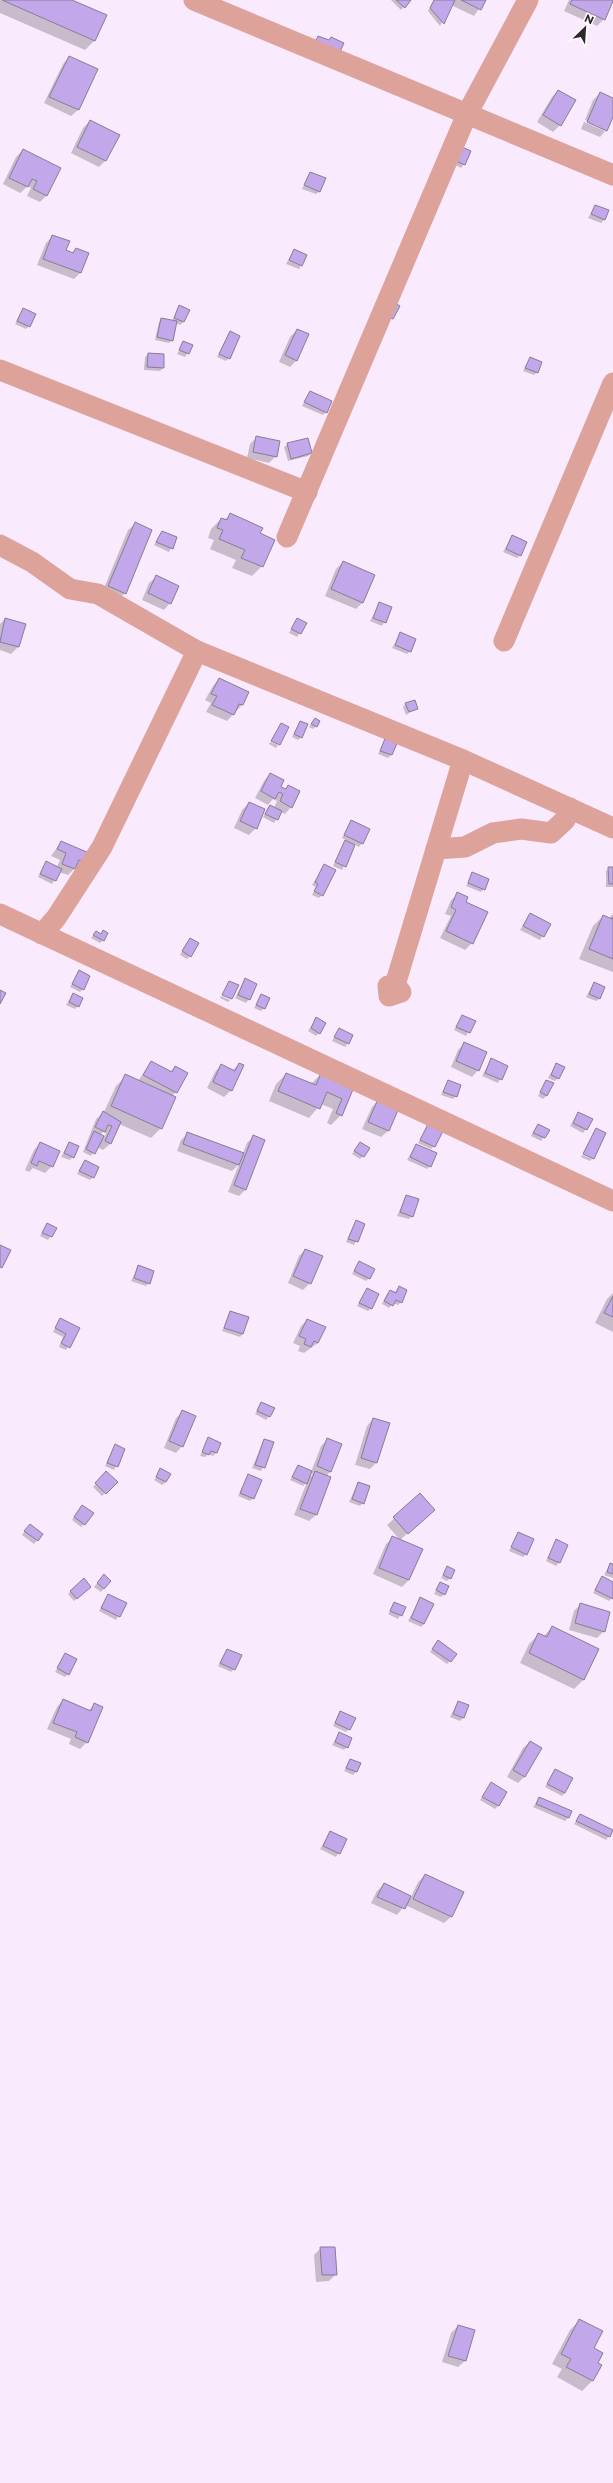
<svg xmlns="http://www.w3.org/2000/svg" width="613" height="2483" font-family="Montserrat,sans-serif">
<rect width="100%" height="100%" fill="#faeafe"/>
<g fill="#0003" fill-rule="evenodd">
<polygon points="0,0 70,0 95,40 85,50 0,13"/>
<polygon points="391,0 410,0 401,10"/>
<polygon points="434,0 485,0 474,16 453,6 453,1 440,26 428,11"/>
<polygon points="569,0 612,0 604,19 597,26 564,11"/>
<polygon points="69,57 97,70 78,110 71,116 44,103 63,64"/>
<polygon points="558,91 560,125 553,132 537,122 552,97"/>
<polygon points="600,93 613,99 613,115 606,130 600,137 581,129 584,122 605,131 605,129 585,120 593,100"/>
<polygon points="90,121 105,161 99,167 71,153 83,128"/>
<polygon points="462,148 464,164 461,168 454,164"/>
<polygon points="23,150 47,195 40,202 27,196 31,188 28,186 20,193 3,184 16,157"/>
<polygon points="310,173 320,191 316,194 302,189"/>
<polygon points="595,206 604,220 601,223 588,218"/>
<polygon points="53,236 65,251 71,254 76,249 80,273 74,279 37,265 46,243"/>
<polygon points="294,250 306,256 299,269 286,264"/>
<polygon points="179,307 183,322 180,325 176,323 172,340 169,343 155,340 159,322 162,319 172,321"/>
<polygon points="23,309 29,326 26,329 15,324"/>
<polygon points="297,330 297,360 290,367 279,362 290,337"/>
<polygon points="230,332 229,358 226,361 217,357"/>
<polygon points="184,342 192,345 185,357 177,354"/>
<polygon points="148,354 163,355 163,368 160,371 144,370 145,357"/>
<polygon points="530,358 537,372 534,375 523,371"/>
<polygon points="310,392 326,412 323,415 302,406"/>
<polygon points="257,437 276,456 269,463 247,458 250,444"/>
<polygon points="288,444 311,453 308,456 288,461 284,447"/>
<polygon points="230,515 262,566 252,576 232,568 236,560 210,549 214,540 208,538 211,529 221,519 224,520"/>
<polygon points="135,524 151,530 125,593 118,600 102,593 128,530"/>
<polygon points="162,532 176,538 169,552 154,545"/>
<polygon points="512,536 520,555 517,558 503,552"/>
<polygon points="343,562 362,603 356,609 325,596 336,569"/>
<polygon points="156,577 170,603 164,610 142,600 149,583"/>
<polygon points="380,603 391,608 382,626 370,621"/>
<polygon points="5,619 24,625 18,647 11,654 0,650 0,624"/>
<polygon points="297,619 306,623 297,637 289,633"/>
<polygon points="401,633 410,651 407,654 392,648"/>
<polygon points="219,679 248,693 242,705 227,721 206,712 211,703 205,700 213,686"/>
<polygon points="406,704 417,708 406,715 403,707"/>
<polygon points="315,719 316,726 313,729 309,727"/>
<polygon points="300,722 301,737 298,740 292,737"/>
<polygon points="387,738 391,755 388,758 378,754"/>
<polygon points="270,742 278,745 276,748 269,744"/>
<polygon points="270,774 280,787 284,790 288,786 291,807 285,814 281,812 274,823 263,817 267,809 270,806 274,808 277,801 273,799 268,805 255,798 264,781"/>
<polygon points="249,803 256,828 249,835 234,828 242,810"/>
<polygon points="352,821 362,843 359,847 354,844 342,870 333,866 346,840 342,838"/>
<polygon points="61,842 88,854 78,869 75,868 68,875 59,872 52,884 38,877 46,862 57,867 60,860 51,856"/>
<polygon points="324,866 322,895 319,898 312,895 316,887 312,885"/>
<polygon points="609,868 613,868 613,887 606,887 606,871"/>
<polygon points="473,873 484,889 481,892 466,886"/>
<polygon points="458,894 465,902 472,943 465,950 440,938 451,916 445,914 451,900"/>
<polygon points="530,914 550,924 540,940 520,930"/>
<polygon points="613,914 613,972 579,959 593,926 603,916 609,918"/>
<polygon points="103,931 103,940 100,943 91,938 96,932 100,934"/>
<polygon points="187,943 190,956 187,959 180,955"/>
<polygon points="79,972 83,989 80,992 70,987"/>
<polygon points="245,979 249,999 246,1003 235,998"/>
<polygon points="594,983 600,998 596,1001 586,997"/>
<polygon points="73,994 78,1006 75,1009 66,1005"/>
<polygon points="221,996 230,1000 228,1002 220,998"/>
<polygon points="261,996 264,1008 261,1011 254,1008"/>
<polygon points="462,1016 474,1022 466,1036 454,1030"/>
<polygon points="316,1019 319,1033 316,1036 308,1031"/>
<polygon points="339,1029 348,1043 345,1047 332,1041"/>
<polygon points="465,1043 478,1070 472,1077 451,1067 458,1050"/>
<polygon points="491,1060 507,1066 498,1083 482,1076"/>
<path d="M151,1062L170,1072L175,1067L176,1092L172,1096L161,1128L151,1138L119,1124L110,1144L103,1150L97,1147L91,1156L83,1152L96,1119L104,1112L116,1086L126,1076L138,1081ZM103,1132L106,1133L104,1137L100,1135Z"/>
<polygon points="239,1064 231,1090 224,1097 207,1088 215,1072 221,1065 233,1070"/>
<polygon points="556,1064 558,1078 555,1081 548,1078"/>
<polygon points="286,1074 311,1084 321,1074 353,1087 341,1115 331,1125 327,1123 333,1109 321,1104 309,1118 269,1101 276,1084"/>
<polygon points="448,1081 456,1096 453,1099 441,1095"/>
<polygon points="546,1081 546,1096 543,1099 538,1096"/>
<polygon points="379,1100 398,1109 388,1131 381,1137 362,1129 372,1107"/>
<polygon points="578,1113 586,1129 583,1133 570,1126"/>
<polygon points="428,1125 434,1146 431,1149 418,1143"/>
<polygon points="538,1125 548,1130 541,1141 531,1136"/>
<polygon points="596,1129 593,1157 583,1153"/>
<polygon points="188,1133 243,1153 247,1143 253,1137 246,1189 239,1196 228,1192 239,1164 232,1171 177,1151 181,1140"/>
<polygon points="40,1143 52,1166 45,1173 33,1168 29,1172 25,1170 34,1150"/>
<polygon points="69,1143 73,1157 70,1160 61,1157"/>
<polygon points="360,1143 363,1156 360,1159 352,1154"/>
<polygon points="416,1145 430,1166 427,1169 407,1160"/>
<polygon points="582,1155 592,1159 590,1161 581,1157"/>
<polygon points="85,1161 93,1177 90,1180 77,1174"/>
<polygon points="406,1196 412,1216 409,1219 397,1216"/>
<polygon points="356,1221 364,1224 354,1245 346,1242"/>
<polygon points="47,1224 55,1228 48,1240 40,1236"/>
<polygon points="305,1250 310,1283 303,1290 288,1283 299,1256"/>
<polygon points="359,1263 369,1278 366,1281 352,1274"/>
<polygon points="138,1267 149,1283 146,1286 131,1281"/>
<polygon points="399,1287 401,1302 398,1305 393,1303 389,1308 382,1304 387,1294 390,1291 394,1293"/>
<polygon points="367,1289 371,1308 368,1311 357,1306"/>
<polygon points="613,1293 613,1332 595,1323 607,1299"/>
<polygon points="230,1312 243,1334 240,1337 222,1331"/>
<polygon points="60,1319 79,1328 66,1350 59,1347 63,1337 53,1332"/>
<polygon points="307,1320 318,1343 304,1353 298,1351 300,1346 293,1343 301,1326"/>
<polygon points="261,1403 269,1416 266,1420 255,1414"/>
<polygon points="183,1412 182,1446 176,1453 164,1448 176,1418"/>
<polygon points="373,1419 376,1463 370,1469 355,1465 367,1426"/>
<polygon points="208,1439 216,1453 213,1456 208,1454 205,1457 200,1456"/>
<path d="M328,1439L331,1471L326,1476L330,1478L316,1515L309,1521L294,1515L307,1482L303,1486L290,1480L298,1466L311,1472L321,1446ZM310,1473L313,1474L308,1479Z"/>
<polygon points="264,1440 273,1443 261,1471 252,1468"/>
<polygon points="115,1445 124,1449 114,1470 105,1466"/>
<polygon points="161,1470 166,1482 162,1485 154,1480"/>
<polygon points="106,1473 116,1482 102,1496 93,1487"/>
<polygon points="248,1476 253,1498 250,1501 238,1496"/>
<polygon points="358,1483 363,1503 360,1506 349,1502"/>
<polygon points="420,1495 427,1516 400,1540 387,1525"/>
<polygon points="79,1509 84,1524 81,1527 72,1520"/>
<polygon points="27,1528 42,1534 34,1544 22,1535"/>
<polygon points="518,1533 526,1554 523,1557 509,1551"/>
<polygon points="393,1538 421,1550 409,1580 402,1587 373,1574 386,1544"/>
<polygon points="557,1540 559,1562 556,1566 546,1561"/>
<polygon points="610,1564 613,1565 613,1578 604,1575"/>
<polygon points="447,1568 450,1578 447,1581 441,1578"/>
<polygon points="602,1577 613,1583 613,1597 609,1601 593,1593"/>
<polygon points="101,1579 110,1581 101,1592 94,1587"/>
<polygon points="440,1583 444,1594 441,1597 434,1594"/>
<polygon points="87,1590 74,1601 68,1594 71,1591"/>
<polygon points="108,1595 125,1603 116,1620 99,1611"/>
<polygon points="420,1599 424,1624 421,1627 408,1621"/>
<polygon points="395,1603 405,1607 398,1619 388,1614"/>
<polygon points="581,1604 604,1631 597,1638 569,1630 574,1611"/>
<polygon points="552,1627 584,1679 574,1689 520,1663 529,1644 539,1634 543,1637"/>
<polygon points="435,1645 450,1661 447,1664 430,1652"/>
<polygon points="227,1650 234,1669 231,1672 218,1666"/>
<polygon points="66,1654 68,1674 65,1677 55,1672"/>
<polygon points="63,1700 88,1711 94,1705 87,1742 80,1749 69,1744 71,1739 47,1729 57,1707"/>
<polygon points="458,1702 463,1718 460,1721 450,1717"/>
<polygon points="340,1712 349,1729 346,1732 333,1726"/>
<polygon points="339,1734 347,1747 344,1750 332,1745"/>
<polygon points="530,1742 525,1776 518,1783 507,1777 523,1748"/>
<polygon points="350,1760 356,1772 353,1775 344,1771"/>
<polygon points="555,1770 565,1793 562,1796 545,1787"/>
<polygon points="491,1784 498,1806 495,1809 480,1800"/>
<polygon points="539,1799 570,1812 568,1818 565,1821 533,1807"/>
<polygon points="580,1815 609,1836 606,1840 574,1824"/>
<polygon points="330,1832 346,1840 336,1857 320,1849"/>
<polygon points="425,1875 462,1892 451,1917 444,1923 405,1905 397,1915 371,1903 377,1891 384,1884 411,1897 418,1882"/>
<polygon points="321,2248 336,2274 329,2281 316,2282 314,2255"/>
<polygon points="580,2320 596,2363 600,2365 592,2381 582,2391 557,2377 562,2369 552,2364 570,2330"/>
<polygon points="458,2326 465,2361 458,2367 442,2362 451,2333"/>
</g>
<g fill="#c3a7eb" stroke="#867e93">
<polygon points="2,0 72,0 107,15 95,41"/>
<polygon points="396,0 411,0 405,8"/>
<polygon points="434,0 455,0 444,24 430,8"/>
<polygon points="461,0 486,0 481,10"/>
<polygon points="572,0 613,0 613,1 605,20 570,4"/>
<polygon points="318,36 329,40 331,37 344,43 337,58 313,47"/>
<polygon points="69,56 98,69 79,110 49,97"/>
<polygon points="558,90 576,100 561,126 543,115"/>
<polygon points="600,92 613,98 613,117 607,131 587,122"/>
<polygon points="90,120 120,135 106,161 77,147"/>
<polygon points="462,147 471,151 465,165 456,161"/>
<polygon points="23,149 61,168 47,196 33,189 37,181 32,179 28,187 9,178"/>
<polygon points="310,172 326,178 320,192 304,185"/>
<polygon points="595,205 609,210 605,220 591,214"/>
<polygon points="52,235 70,241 66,250 73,253 76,248 89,253 81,273 43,259"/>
<polygon points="294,249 307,255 302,266 289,260"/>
<polygon points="393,302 400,306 393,319 386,316"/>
<polygon points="179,305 190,310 184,322 174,318"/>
<polygon points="23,308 36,314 30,327 17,321"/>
<polygon points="161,318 177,321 173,341 157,337"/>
<polygon points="297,329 309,334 297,361 285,355"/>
<polygon points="230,331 240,336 230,359 219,354"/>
<polygon points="183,341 193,345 189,354 179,350"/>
<polygon points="148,353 164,354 164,368 147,367"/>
<polygon points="530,357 542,362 538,373 525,368"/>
<polygon points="310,391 332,401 327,413 304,402"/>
<polygon points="256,436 280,441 277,457 253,452"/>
<polygon points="308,438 312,453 291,459 287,443"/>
<polygon points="230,513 263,528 260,533 275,540 263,567 241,558 245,550 219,539 223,530 217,528 221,518 227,520"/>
<polygon points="135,522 152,530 126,594 108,586"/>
<polygon points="162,531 177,537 173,549 156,542"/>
<polygon points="512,535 527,542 521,556 506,549"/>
<polygon points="343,561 375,575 363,603 331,589"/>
<polygon points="156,575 179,586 171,604 148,593"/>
<polygon points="379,602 392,607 386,623 373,618"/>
<polygon points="5,618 26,624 19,647 0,642"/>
<polygon points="297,618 307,623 301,634 291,629"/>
<polygon points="400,632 416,639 411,652 395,645"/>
<polygon points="219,678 249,692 243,705 239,704 234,715 212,705 217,696 211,694"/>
<polygon points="415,700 418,709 409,712 405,703"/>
<polygon points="315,718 320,721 317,727 311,724"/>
<polygon points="300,721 308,724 302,738 294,734"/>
<polygon points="281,723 289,727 280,745 271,741"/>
<polygon points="386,736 398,741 392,755 380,751"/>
<polygon points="270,773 284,780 281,787 286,789 288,785 300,791 292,808 280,801 283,794 279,792 275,799 261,791"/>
<polygon points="249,802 265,809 257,829 240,821"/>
<polygon points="270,805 282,811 278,820 265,814"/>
<polygon points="351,820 370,829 363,844 344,835"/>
<polygon points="345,840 355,845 346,867 335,862"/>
<polygon points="61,841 89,853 85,863 79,860 75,869 62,864 66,853 57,849"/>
<polygon points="46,861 62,869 56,881 40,874"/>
<polygon points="324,864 336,870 323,896 314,891 318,884 315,882"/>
<polygon points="608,867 613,867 613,884 609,884"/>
<polygon points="472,872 489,879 485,890 468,883"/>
<polygon points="457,892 468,897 466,902 488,912 473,944 446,931 456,910 451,907"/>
<polygon points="530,913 551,924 544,937 523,926"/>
<polygon points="603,915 612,919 613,917 613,959 589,949"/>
<polygon points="103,930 108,933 104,941 93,935 96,931 101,934"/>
<polygon points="190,938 199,943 191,957 182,951"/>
<polygon points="79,970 90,976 84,990 72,984"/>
<polygon points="245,978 257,984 250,1000 238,995"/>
<polygon points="229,981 239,985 232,999 222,995"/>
<polygon points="594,982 605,987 600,999 589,994"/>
<polygon points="0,990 6,993 0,1004"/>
<polygon points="73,993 83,998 79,1007 69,1002"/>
<polygon points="261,994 270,998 265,1009 256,1005"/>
<polygon points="462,1015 476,1021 470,1033 456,1027"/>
<polygon points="316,1017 326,1023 320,1034 311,1028"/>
<polygon points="339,1028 353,1035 349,1044 334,1037"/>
<polygon points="464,1042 487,1052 479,1071 456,1061"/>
<polygon points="491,1058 508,1066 502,1080 485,1073"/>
<polygon points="151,1061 172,1072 175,1066 188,1073 177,1093 143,1075"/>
<polygon points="239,1063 244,1065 232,1091 213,1082 221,1064 235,1071"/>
<polygon points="556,1063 565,1067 559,1079 551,1075"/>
<polygon points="286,1073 316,1085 321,1073 354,1087 342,1116 336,1113 342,1099 327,1092 320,1109 278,1091"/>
<polygon points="125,1074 176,1097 162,1129 111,1106"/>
<polygon points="448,1080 461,1085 457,1097 443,1092"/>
<polygon points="546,1080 554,1083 547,1096 540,1092"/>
<polygon points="378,1099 399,1108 389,1131 368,1122"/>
<polygon points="103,1111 121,1122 111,1144 105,1141 112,1126 108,1125 105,1132 95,1127"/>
<polygon points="578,1112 593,1119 587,1130 573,1123"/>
<polygon points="428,1124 443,1131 435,1147 420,1140"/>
<polygon points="538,1124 550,1130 545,1138 533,1133"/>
<polygon points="596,1128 606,1133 594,1159 583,1154"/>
<polygon points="94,1131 104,1136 95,1154 86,1149"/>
<polygon points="187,1132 244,1153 239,1165 183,1144"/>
<polygon points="253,1135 265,1140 246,1190 234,1185"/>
<polygon points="40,1142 60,1151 53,1167 39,1161 37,1166 31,1163"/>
<polygon points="69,1142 79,1146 74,1158 64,1153"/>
<polygon points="360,1142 370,1148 364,1157 354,1151"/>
<polygon points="416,1144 437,1153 431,1167 410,1157"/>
<polygon points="85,1160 99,1167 94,1178 79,1171"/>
<polygon points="406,1195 419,1199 413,1217 400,1212"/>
<polygon points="356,1220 365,1224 358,1242 348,1239"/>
<polygon points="47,1223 57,1228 52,1237 42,1233"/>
<polygon points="0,1245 11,1250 2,1268 0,1267"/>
<polygon points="305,1249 323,1256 311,1284 293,1276"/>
<polygon points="359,1261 375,1269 370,1279 354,1271"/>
<polygon points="138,1265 154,1271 150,1284 134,1278"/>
<polygon points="399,1286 407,1290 402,1303 396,1300 393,1306 384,1301 390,1290 396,1293"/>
<polygon points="367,1288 379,1294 372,1309 359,1303"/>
<polygon points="613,1296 613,1317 604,1313"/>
<polygon points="230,1311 249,1317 243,1334 224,1328"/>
<polygon points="60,1318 80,1328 70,1348 61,1343 66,1334 55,1328"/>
<polygon points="307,1319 326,1327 318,1343 314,1341 311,1347 304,1344 306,1339 299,1336"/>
<polygon points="261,1402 275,1408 270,1417 257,1411"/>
<polygon points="182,1410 196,1416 183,1447 169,1441"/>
<polygon points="373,1418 390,1423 377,1463 361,1458"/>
<polygon points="208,1437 221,1443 217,1453 211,1451 209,1455 202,1452"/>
<polygon points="327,1438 342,1444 331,1472 317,1466"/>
<polygon points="264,1439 274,1442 265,1468 255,1465"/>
<polygon points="115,1444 125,1449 118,1467 107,1463"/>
<polygon points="298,1465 312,1471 307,1484 292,1477"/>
<polygon points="160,1468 171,1474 166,1482 156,1477"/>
<polygon points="106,1471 118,1482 106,1494 95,1483"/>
<polygon points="315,1471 331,1477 317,1515 300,1509"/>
<polygon points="248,1474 262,1480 254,1499 240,1493"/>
<polygon points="358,1482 370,1486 364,1504 352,1499"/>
<polygon points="420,1493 435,1510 408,1534 393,1517"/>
<polygon points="82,1505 94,1513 85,1525 74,1517"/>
<polygon points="30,1524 43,1534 38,1541 24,1531"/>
<polygon points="518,1532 534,1539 527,1555 511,1547"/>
<polygon points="392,1536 423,1549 409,1580 379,1568"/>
<polygon points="556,1539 568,1545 560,1563 548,1558"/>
<polygon points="610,1563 613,1564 613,1574 607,1572"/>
<polygon points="447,1566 455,1570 451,1579 443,1575"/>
<polygon points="104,1574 111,1581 104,1589 97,1583"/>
<polygon points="602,1576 613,1582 613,1599 595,1590"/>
<polygon points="84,1578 91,1587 77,1599 70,1591"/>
<polygon points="440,1582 449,1586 445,1595 436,1590"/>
<polygon points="108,1594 127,1603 120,1617 101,1608"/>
<polygon points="420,1597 434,1604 424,1624 411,1618"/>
<polygon points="394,1602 406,1607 402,1616 390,1611"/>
<polygon points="580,1603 610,1612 605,1632 575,1623"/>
<polygon points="552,1626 599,1649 584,1680 529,1653 538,1633 547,1637"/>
<polygon points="438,1640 457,1654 451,1662 432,1649"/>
<polygon points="227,1649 242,1655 235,1670 220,1663"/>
<polygon points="65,1653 77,1659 69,1675 57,1668"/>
<polygon points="63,1699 91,1711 94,1703 103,1707 88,1743 75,1737 77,1732 53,1723"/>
<polygon points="458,1701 469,1705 464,1718 453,1714"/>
<polygon points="340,1711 356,1718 350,1730 335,1723"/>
<polygon points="339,1732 352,1738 348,1748 335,1742"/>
<polygon points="530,1741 542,1748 525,1777 513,1770"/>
<polygon points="350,1759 361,1763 357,1772 346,1768"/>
<polygon points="555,1769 573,1778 565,1793 547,1784"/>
<polygon points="491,1782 507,1792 499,1806 482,1797"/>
<polygon points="539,1797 572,1811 569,1818 536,1804"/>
<polygon points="580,1814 613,1830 610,1837 576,1821"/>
<polygon points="330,1831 347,1839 340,1854 323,1846"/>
<polygon points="425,1874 464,1892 452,1917 413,1899"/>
<polygon points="384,1883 411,1896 405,1909 377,1897"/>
<polygon points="320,2247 335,2247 337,2275 322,2275"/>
<polygon points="579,2319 603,2331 594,2348 603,2353 598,2363 602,2365 593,2381 566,2367 571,2359 561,2354"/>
<polygon points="458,2325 475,2330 466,2361 448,2356"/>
</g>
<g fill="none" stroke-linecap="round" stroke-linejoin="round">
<g stroke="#dda29a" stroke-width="21">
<polyline points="194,0 613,175"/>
<polyline points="0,370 307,492"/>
<polyline points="287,537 467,114 528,0"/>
<polyline points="0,545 32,562 70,589 98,594 197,651 463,760 613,828"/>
<polyline points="504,641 613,383"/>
<polyline points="436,849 465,847 493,833 521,829 551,833 565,820 570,808"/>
<polyline points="0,914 613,1201"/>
<polyline points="42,934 56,918 102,847 197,651"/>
<polyline points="395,985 401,992 389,996 388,986 395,985 463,760"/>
</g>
</g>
<g transform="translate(585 28) rotate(25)" stroke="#ffffff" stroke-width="3" paint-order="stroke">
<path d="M0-3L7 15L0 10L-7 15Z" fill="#2e272f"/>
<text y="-6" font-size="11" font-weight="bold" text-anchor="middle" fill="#2e272f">N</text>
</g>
</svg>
